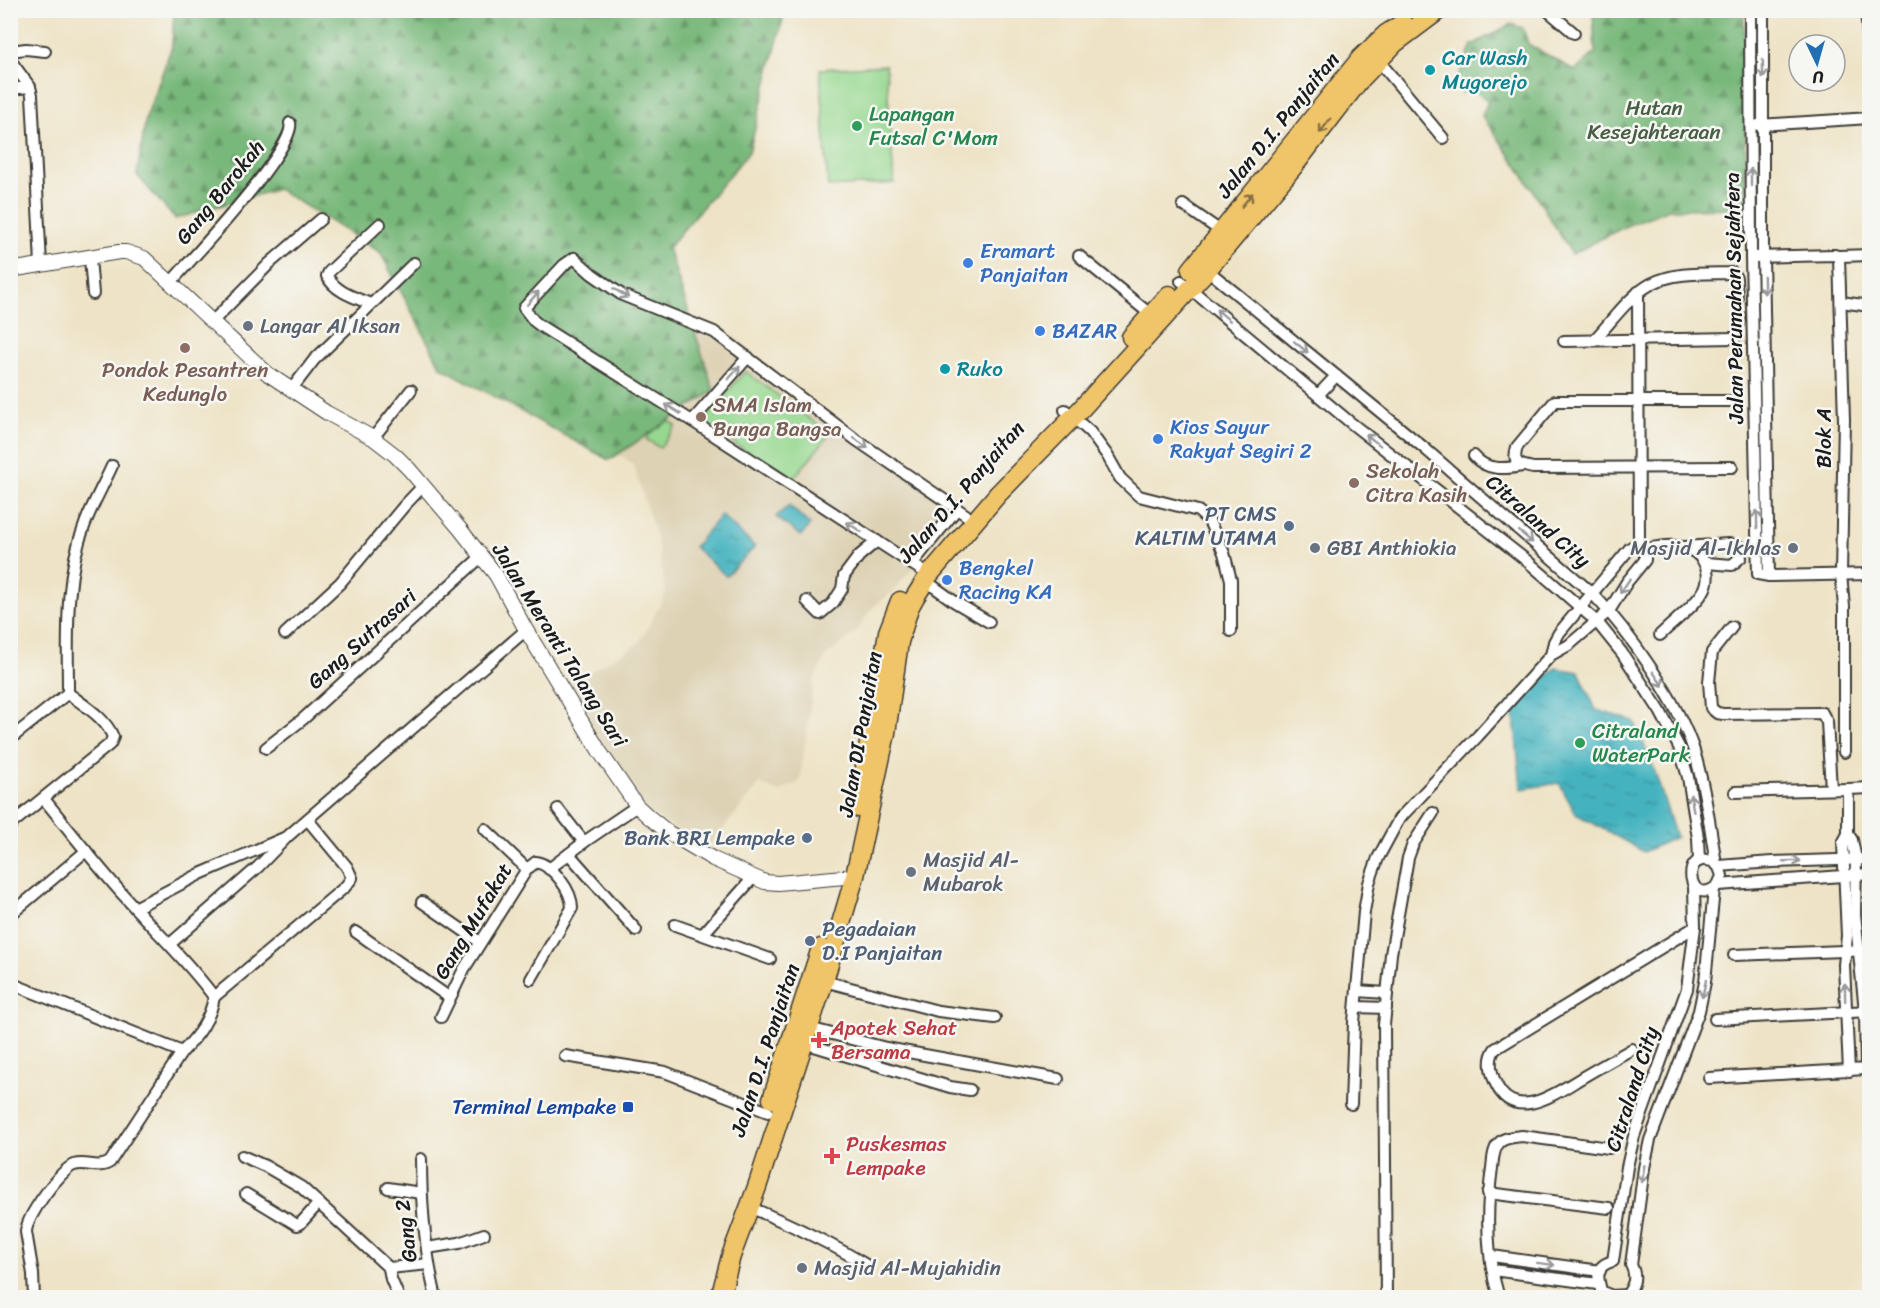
<svg xmlns="http://www.w3.org/2000/svg" width="1880" height="1308" font-family="Sriracha,sans-serif">
<defs>
<pattern id="forest-firs" width="22" height="20" patternUnits="userSpaceOnUse" patternTransform="scale(1.5)"><rect width="22" height="20" fill="#78b87a"/><path d="M5 1l3.5 6h-7zM16 11l3.5 6h-7z" fill="#629563"/></pattern>
<pattern id="water-ripples" width="26" height="14" patternUnits="userSpaceOnUse" patternTransform="scale(1.5)"><rect width="26" height="14" fill="#44b3bf"/><path d="M2 4q2-2 4 0t4 0M15 11q2-2 4 0t4 0" fill="none" stroke="#38919a"/></pattern>
</defs>
<rect width="100%" height="100%" fill="#f6f6f2"/>
<filter id="ink" filterUnits="userSpaceOnUse"><feTurbulence type="fractalNoise" baseFrequency=".0167" numOctaves="2"/><feDisplacementMap in="SourceGraphic" scale="12" xChannelSelector="R" yChannelSelector="G"/><feConvolveMatrix kernelMatrix="1 2 1 2 8 2 1 2 1" color-interpolation-filters="sRGB"/></filter>
<filter id="wash" filterUnits="userSpaceOnUse"><feTurbulence type="fractalNoise" baseFrequency=".008" numOctaves="4" result="noise"/><feDisplacementMap in="SourceGraphic" scale="24" xChannelSelector="R" yChannelSelector="G"/><feGaussianBlur stdDeviation="1.35" result="paint"/><feColorMatrix in="noise" values="0 0 0 0 0 0 0 0 0 0 0 0 0 0 0 0 0 1.4 0 .05"/><feComposite in="paint" operator="in"/></filter>
<g filter="url(#wash)">
<rect width="100%" height="100%" fill="#eee3c6"/>
<polygon fill="#ded2b4" points="648,297 735,337 762,364 877,448 962,504 895,590 871,609 855,633 827,655 814,679 800,781 779,792 760,784 705,850 641,806 564,687 639,643 666,594 657,540 633,464 590,435"/>
<g fill="#96d88f" stroke="#597a56" stroke-width="1.5">
<polygon points="886,65 894,183 828,187 820,69"/>
<polygon points="745,371 830,434 792,480 701,423"/>
<polygon points="663,416 676,426 660,448 646,439"/>
</g>
<g fill="url(#forest-firs)" stroke="#4a6a4b" stroke-width="1.5">
<polygon points="174,11 785,11 749,152 668,248 714,391 609,460 441,367 380,252 278,189 175,219 137,175 146,118 172,46"/>
<polygon points="1593,11 1744,11 1746,208 1669,209 1626,226 1572,254 1517,165 1482,116 1488,101 1474,90 1462,93 1458,77 1472,45 1511,24 1523,28 1528,44 1575,71 1595,53"/>
</g>
<g fill="url(#water-ripples)" stroke="#30686e" stroke-width="1.5">
<polygon points="789,505 810,525 801,536 776,517"/>
<polygon points="721,515 755,547 726,576 694,547"/>
<polygon points="1556,668 1579,672 1596,710 1634,721 1653,766 1676,837 1644,852 1576,814 1559,783 1521,789 1513,704"/>
</g>
</g>
<g filter="url(#ink)">
<g fill="none" stroke-linecap="round" stroke-linejoin="round">
<defs>
<g id="minor">
<polyline points="1547,10 1574,33"/>
<polyline points="1750,10 1751,257 1758,574 1769,576 1870,574"/>
<polyline points="1763,10 1763,256 1769,576"/>
<polyline points="1866,10 1870,58"/>
<polyline points="10,51 26,49 45,51"/>
<polyline points="10,60 30,87 32,95 41,264"/>
<polyline points="1378,60 1443,138"/>
<polyline points="10,89 30,87"/>
<polyline points="1758,125 1870,118"/>
<polyline points="1183,205 1222,232"/>
<polyline points="1079,256 1150,314"/>
<polyline points="1839,256 1870,255"/>
<polyline points="1751,257 1835,255 1839,257 1844,420 1841,574 1844,607 1844,752"/>
<polyline points="90,258 93,294"/>
<path d="M1205,268L1423,447L1593,594C1629,632 1678,701 1694,751C1705,788 1710,826 1716,864"/>
<polyline points="1181,281 1351,423 1526,560 1597,622 1622,653 1660,711 1679,747 1688,777 1698,838 1699,861"/>
<path d="M171,282C191,260 297,146 290,123"/>
<polyline points="1638,292 1639,544"/>
<polyline points="1841,302 1870,306"/>
<path d="M371,304C356,298 335,292 327,276L329,272L380,224"/>
<polyline points="212,322 270,263 321,219"/>
<path d="M1595,339C1612,321 1629,296 1651,284C1675,271 1708,274 1733,273L1736,278L1737,302"/>
<polyline points="1564,341 1735,338"/>
<polyline points="291,390 314,360 414,263"/>
<polyline points="1318,395 1336,376"/>
<polyline points="1065,410 1090,432 1107,455 1120,478 1139,496 1198,511 1209,521 1224,553 1231,580 1231,631"/>
<polyline points="692,421 748,357"/>
<polyline points="373,438 411,390"/>
<path d="M1474,456C1486,471 1505,469 1522,466"/>
<path d="M1732,467L1533,468C1518,465 1512,463 1517,447L1555,401H1733"/>
<polyline points="1685,547 1728,544 1739,546 1741,557 1732,565 1706,563"/>
<path d="M1645,549C1657,547 1672,544 1683,547C1706,553 1715,577 1701,595C1690,610 1673,622 1660,635"/>
<polyline points="912,564 956,510"/>
<polyline points="929,575 692,421 542,327 534,321 524,308 564,265 574,258 592,274 622,295 714,332 855,439 966,515"/>
<polyline points="926,581 955,602 989,622"/>
<polyline points="807,601 820,614 833,603 842,589 844,576 859,556 877,541"/>
<polyline points="1732,627 1712,652 1709,682 1711,708 1717,713 1723,714 1822,713 1827,722 1831,789"/>
<polyline points="285,634 340,583 404,506 423,486"/>
<path d="M68,693C68,638 64,577 85,524C92,505 103,486 112,466"/>
<path d="M10,739L68,693C83,705 105,717 113,737L110,744L10,825"/>
<polyline points="266,748 303,719 482,556"/>
<polyline points="1735,792 1848,789"/>
<polyline points="558,809 584,842"/>
<polyline points="485,829 527,869"/>
<polyline points="569,854 636,930"/>
<polyline points="1719,866 1772,862 1870,859"/>
<polyline points="549,869 587,840 637,806"/>
<path d="M1718,885L1722,876C1720,869 1718,863 1711,861C1680,850 1688,911 1718,885L1870,874"/>
<polyline points="422,902 480,942"/>
<polyline points="135,908 200,874 284,838"/>
<polyline points="10,915 86,851"/>
<polyline points="675,925 770,959"/>
<polyline points="356,932 450,998"/>
<polyline points="703,934 753,878"/>
<polyline points="170,944 258,867 288,836 526,630"/>
<polyline points="1734,955 1870,950"/>
<polyline points="824,981 938,1011 995,1018"/>
<path d="M10,983L182,1052C198,1036 210,1020 214,997C188,961 155,931 126,898C97,866 71,832 44,799"/>
<polyline points="1357,991 1386,993"/>
<polyline points="214,997 345,887 352,878 347,867 308,820"/>
<polyline points="1356,1007 1386,1008"/>
<path d="M441,1017L464,969L527,869L536,862C553,865 572,891 572,908L531,979"/>
<polyline points="1715,1019 1870,1011"/>
<polyline points="809,1028 886,1048 1058,1079"/>
<polyline points="804,1043 950,1087 970,1090"/>
<path d="M1632,1049C1616,1058 1600,1067 1583,1077C1559,1091 1515,1125 1496,1084C1491,1073 1488,1059 1495,1049L1695,927"/>
<polyline points="565,1056 665,1072 768,1112"/>
<polyline points="1849,1071 1844,965 1847,936 1843,843 1848,834 1848,789 1870,788"/>
<polyline points="1709,1078 1866,1069 1865,1011 1855,914 1856,859 1852,840 1848,834"/>
<polyline points="1351,1104 1354,1022 1364,912 1369,883 1378,858 1399,819 1478,736 1551,655 1569,645 1609,611 1627,582 1645,560 1645,549 1638,544 1630,548 1559,633 1554,642 1551,655"/>
<polyline points="242,1156 265,1166 301,1187 389,1268 391,1279 399,1298"/>
<path d="M421,1159C421,1206 425,1252 436,1298"/>
<polyline points="388,1188 421,1193"/>
<polyline points="1488,1193 1609,1208"/>
<polyline points="246,1194 297,1225 300,1224 319,1203"/>
<path d="M749,1207C790,1224 829,1242 866,1265"/>
<polyline points="427,1248 459,1243 484,1234"/>
<polyline points="1492,1256 1600,1271"/>
<polyline points="1613,1261 1627,1167 1634,1136 1687,989 1695,927 1694,886"/>
<polyline points="389,1268 429,1264"/>
<polyline points="1493,1270 1598,1284"/>
<polyline points="1602,1292 1612,1296 1626,1295"/>
<path d="M34,1298L33,1274L26,1232C26,1217 60,1170 74,1165C87,1161 98,1170 110,1162L182,1052"/>
<polyline points="1386,1298 1384,1025 1391,954 1408,858 1413,844 1433,813"/>
<path d="M1499,1298C1486,1256 1486,1211 1492,1168C1493,1160 1493,1148 1500,1142C1505,1137 1515,1137 1522,1136L1609,1148"/>
<path d="M1603,1298C1600,1283 1590,1267 1613,1261"/>
<path d="M1625,1298C1633,1287 1638,1278 1631,1265L1644,1168L1650,1140L1699,1011L1705,982L1714,889"/>
</g>
<polyline id="tertiary" points="10,270 119,252 126,252 144,258 268,374 327,413 373,438 395,455 409,469 460,529 496,575 526,630 600,752 637,806 649,817 669,833 713,859 765,882 778,883 855,876"/>
<g id="trunk">
<polyline points="1191,270 1361,58 1386,34 1403,23"/>
<polyline points="1131,337 1169,295"/>
<polyline points="858,808 888,632 900,601"/>
<polyline points="772,1099 821,948"/>
<polyline points="720,1298 731,1256 757,1187 824,981 855,876 886,733 899,642 909,608 915,597 929,575 998,494 1081,409 1207,270 1293,167 1358,82 1395,43 1439,10"/>
</g>
</defs>
<use href="#minor" stroke="#3c3a36" stroke-width="14"/>
<use href="#tertiary" stroke="#3c3a36" stroke-width="16"/>
<use href="#trunk" stroke="#3c3a36" stroke-width="21"/>
<use href="#minor" stroke="#fff" stroke-width="10"/>
<use href="#tertiary" stroke="#fff" stroke-width="14"/>
<use href="#trunk" stroke="#f0c469" stroke-width="18"/>
</g>
<defs><path id="oneway-shaft" d="M-6 0H5M1.5-3L5.5 0L1.5 3" fill="none" stroke-width="1.6" stroke-linecap="round" stroke-linejoin="round" transform="scale(1.5)"/></defs>
<g stroke="#999">
<use href="#oneway-shaft" transform="translate(1763 69) rotate(89)"/>
<use href="#oneway-shaft" transform="translate(1751 177) rotate(-90)"/>
<use href="#oneway-shaft" transform="translate(1764 285) rotate(89)"/>
<use href="#oneway-shaft" transform="translate(621 293) rotate(31)"/>
<use href="#oneway-shaft" transform="translate(533 298) rotate(-49)"/>
<use href="#oneway-shaft" transform="translate(1223 315) rotate(-140)"/>
<use href="#oneway-shaft" transform="translate(1301 347) rotate(39)"/>
<use href="#oneway-shaft" transform="translate(734 373) rotate(-49)"/>
<use href="#oneway-shaft" transform="translate(673 409) rotate(-148)"/>
<use href="#oneway-shaft" transform="translate(1373 440) rotate(-143)"/>
<use href="#oneway-shaft" transform="translate(861 443) rotate(36)"/>
<use href="#oneway-shaft" transform="translate(1757 519) rotate(-91)"/>
<use href="#oneway-shaft" transform="translate(854 527) rotate(-147)"/>
<use href="#oneway-shaft" transform="translate(1526 537) rotate(41)"/>
<use href="#oneway-shaft" transform="translate(1625 586) rotate(124)"/>
<use href="#oneway-shaft" transform="translate(1658 679) rotate(55)"/>
<use href="#oneway-shaft" transform="translate(1692 803) rotate(-100)"/>
<use href="#oneway-shaft" transform="translate(1792 861) rotate(-2)"/>
<use href="#oneway-shaft" transform="translate(1704 989) rotate(103)"/>
<use href="#oneway-shaft" transform="translate(1845 992) rotate(-91)"/>
<use href="#oneway-shaft" transform="translate(1643 1174) rotate(99)"/>
<use href="#oneway-shaft" transform="translate(1546 1264) rotate(7)"/>
</g>
<g stroke="#867042">
<use href="#oneway-shaft" transform="translate(1325 126) rotate(127)"/>
<use href="#oneway-shaft" transform="translate(1247 200) rotate(-51)"/>
</g>
</g>
<g fill="#0f9aa8" stroke="#f6f6f2" stroke-width="2">
<circle cx="1430" cy="70" r="6"/>
<circle cx="945" cy="369" r="6"/>
</g>
<g fill="#2e9e5b" stroke="#f6f6f2" stroke-width="2">
<circle cx="857" cy="126" r="6"/>
<circle cx="1580" cy="743" r="6"/>
</g>
<g fill="#3f7fe0" stroke="#f6f6f2" stroke-width="2">
<circle cx="968" cy="263" r="6"/>
<circle cx="1040" cy="331" r="6"/>
<circle cx="1158" cy="439" r="6"/>
<circle cx="947" cy="580" r="6"/>
</g>
<g fill="#6b7280" stroke="#f6f6f2" stroke-width="2">
<circle cx="248" cy="326" r="6"/>
<circle cx="1315" cy="548" r="6"/>
<circle cx="1793" cy="548" r="6"/>
<circle cx="911" cy="872" r="6"/>
<circle cx="802" cy="1268" r="6"/>
</g>
<g fill="#8d6e63" stroke="#f6f6f2" stroke-width="2">
<circle cx="185" cy="348" r="6"/>
<circle cx="701" cy="417" r="6"/>
<circle cx="1354" cy="483" r="6"/>
</g>
<g fill="#5c6f8a" stroke="#f6f6f2" stroke-width="2">
<circle cx="1289" cy="526" r="6"/>
<circle cx="807" cy="838" r="6"/>
<circle cx="810" cy="941" r="6"/>
</g>
<g fill="#e0444e" stroke="#f6f6f2" stroke-width="2">
<path d="M816 1031h6v6h6v6h-6v6h-6v-6h-6v-6h6z"/>
<path d="M829 1147h6v6h6v6h-6v6h-6v-6h-6v-6h6z"/>
</g>
<rect fill="#1a4fb4" stroke="#f6f6f2" stroke-width="2" x="622" y="1101" width="12" height="12" rx="3"/>
<g text-anchor="middle" stroke-width="5" stroke-linejoin="round" paint-order="stroke">
<g font-size="21" fill="#0d838f" stroke="#f6f6f2" text-anchor="start">
<text x="1442" y="65">Car Wash<tspan x="1442" dy="24">Mugorejo</tspan></text>
<text x="957" y="376">Ruko</text>
</g>
<g font-size="21" fill="#475e44" stroke="#f6f6f2">
<text x="1654" y="115">Hutan<tspan x="1654" dy="24">Kesejahteraan</tspan></text>
</g>
<g font-size="21" fill="#27864d" stroke="#f6f6f2" text-anchor="start">
<text x="869" y="121">Lapangan<tspan x="869" dy="24">Futsal C'Mom</tspan></text>
<text x="1592" y="738">Citraland<tspan x="1592" dy="24">WaterPark</tspan></text>
</g>
<g font-size="21" fill="#1c1c1c" stroke="#f6f6f2">
<text transform="translate(1278 125) rotate(-51)" y="7">Jalan D.I. Panjaitan</text>
<text transform="translate(220 192) rotate(-51)" y="7">Gang Barokah</text>
<text transform="translate(1734 298) rotate(-91)" y="7">Jalan Perumahan Sejahtera</text>
<text transform="translate(1824 438) rotate(-90)" y="7">Blok A</text>
<text transform="translate(961 492) rotate(-49)" y="7">Jalan D.I. Panjaitan</text>
<text transform="translate(1538 521) rotate(41)" y="7">Citraland City</text>
<text transform="translate(362 639) rotate(-42)" y="7">Gang Sutrasari</text>
<text transform="translate(560 645) rotate(58)" y="7">Jalan Meranti Talang Sari</text>
<text transform="translate(860 734) rotate(-80)" y="7">Jalan DI Panjaitan</text>
<text transform="translate(473 921) rotate(-59)" y="7">Gang Mufakat</text>
<text transform="translate(765 1050) rotate(-72)" y="7">Jalan D.I. Panjaitan</text>
<text transform="translate(1632 1089) rotate(-72)" y="7">Citraland City</text>
<text transform="translate(406 1231) rotate(-97)" y="7">Gang 2</text>
</g>
<g font-size="21" fill="#366cbe" stroke="#f6f6f2" text-anchor="start">
<text x="980" y="258">Eramart<tspan x="980" dy="24">Panjaitan</tspan></text>
<text x="1052" y="338">BAZAR</text>
<text x="1170" y="434">Kios Sayur<tspan x="1170" dy="24">Rakyat Segiri 2</tspan></text>
<text x="959" y="575">Bengkel<tspan x="959" dy="24">Racing KA</tspan></text>
</g>
<g font-size="21" fill="#5b616d" stroke="#f6f6f2" text-anchor="start">
<text x="260" y="333">Langar Al Iksan</text>
<text x="1327" y="555">GBI Anthiokia</text>
<text x="1781" y="555" text-anchor="end">Masjid Al-Ikhlas</text>
<text x="923" y="867">Masjid Al-<tspan x="923" dy="24">Mubarok</tspan></text>
<text x="814" y="1275">Masjid Al-Mujahidin</text>
</g>
<g font-size="21" fill="#785e54" stroke="#f6f6f2" text-anchor="start">
<text x="185" y="377" text-anchor="middle">Pondok Pesantren<tspan x="185" dy="24">Kedunglo</tspan></text>
<text x="713" y="412">SMA Islam<tspan x="713" dy="24">Bunga Bangsa</tspan></text>
<text x="1366" y="478">Sekolah<tspan x="1366" dy="24">Citra Kasih</tspan></text>
</g>
<g font-size="21" fill="#4e5e75" stroke="#f6f6f2" text-anchor="end">
<text x="1277" y="521">PT CMS<tspan x="1277" dy="24">KALTIM UTAMA</tspan></text>
<text x="795" y="845">Bank BRI Lempake</text>
<text x="822" y="936" text-anchor="start">Pegadaian<tspan x="822" dy="24">D.I Panjaitan</tspan></text>
</g>
<g font-size="21" fill="#be3a42" stroke="#f6f6f2" text-anchor="start">
<text x="831" y="1035">Apotek Sehat<tspan x="831" dy="24">Bersama</tspan></text>
<text x="846" y="1151">Puskesmas<tspan x="846" dy="24">Lempake</tspan></text>
</g>
<g font-size="21" fill="#164399" stroke="#f6f6f2" text-anchor="end">
<text x="616" y="1114">Terminal Lempake</text>
</g>
</g>
<rect width="1880" height="1308" fill="none" stroke="#f6f6f2" stroke-width="36"/>
<g transform="translate(1817 63) rotate(175)"><circle r="28" fill="#f6f6f2" stroke="#9f9f9c" stroke-width="1.5"/>
<path d="M0-4.5L10 22L0 15L-10 22Z" fill="#1f6fb2"/>
<text y="-9" font-size="16" font-weight="bold" text-anchor="middle" fill="#1c1c1c">U</text>
</g>
</svg>
